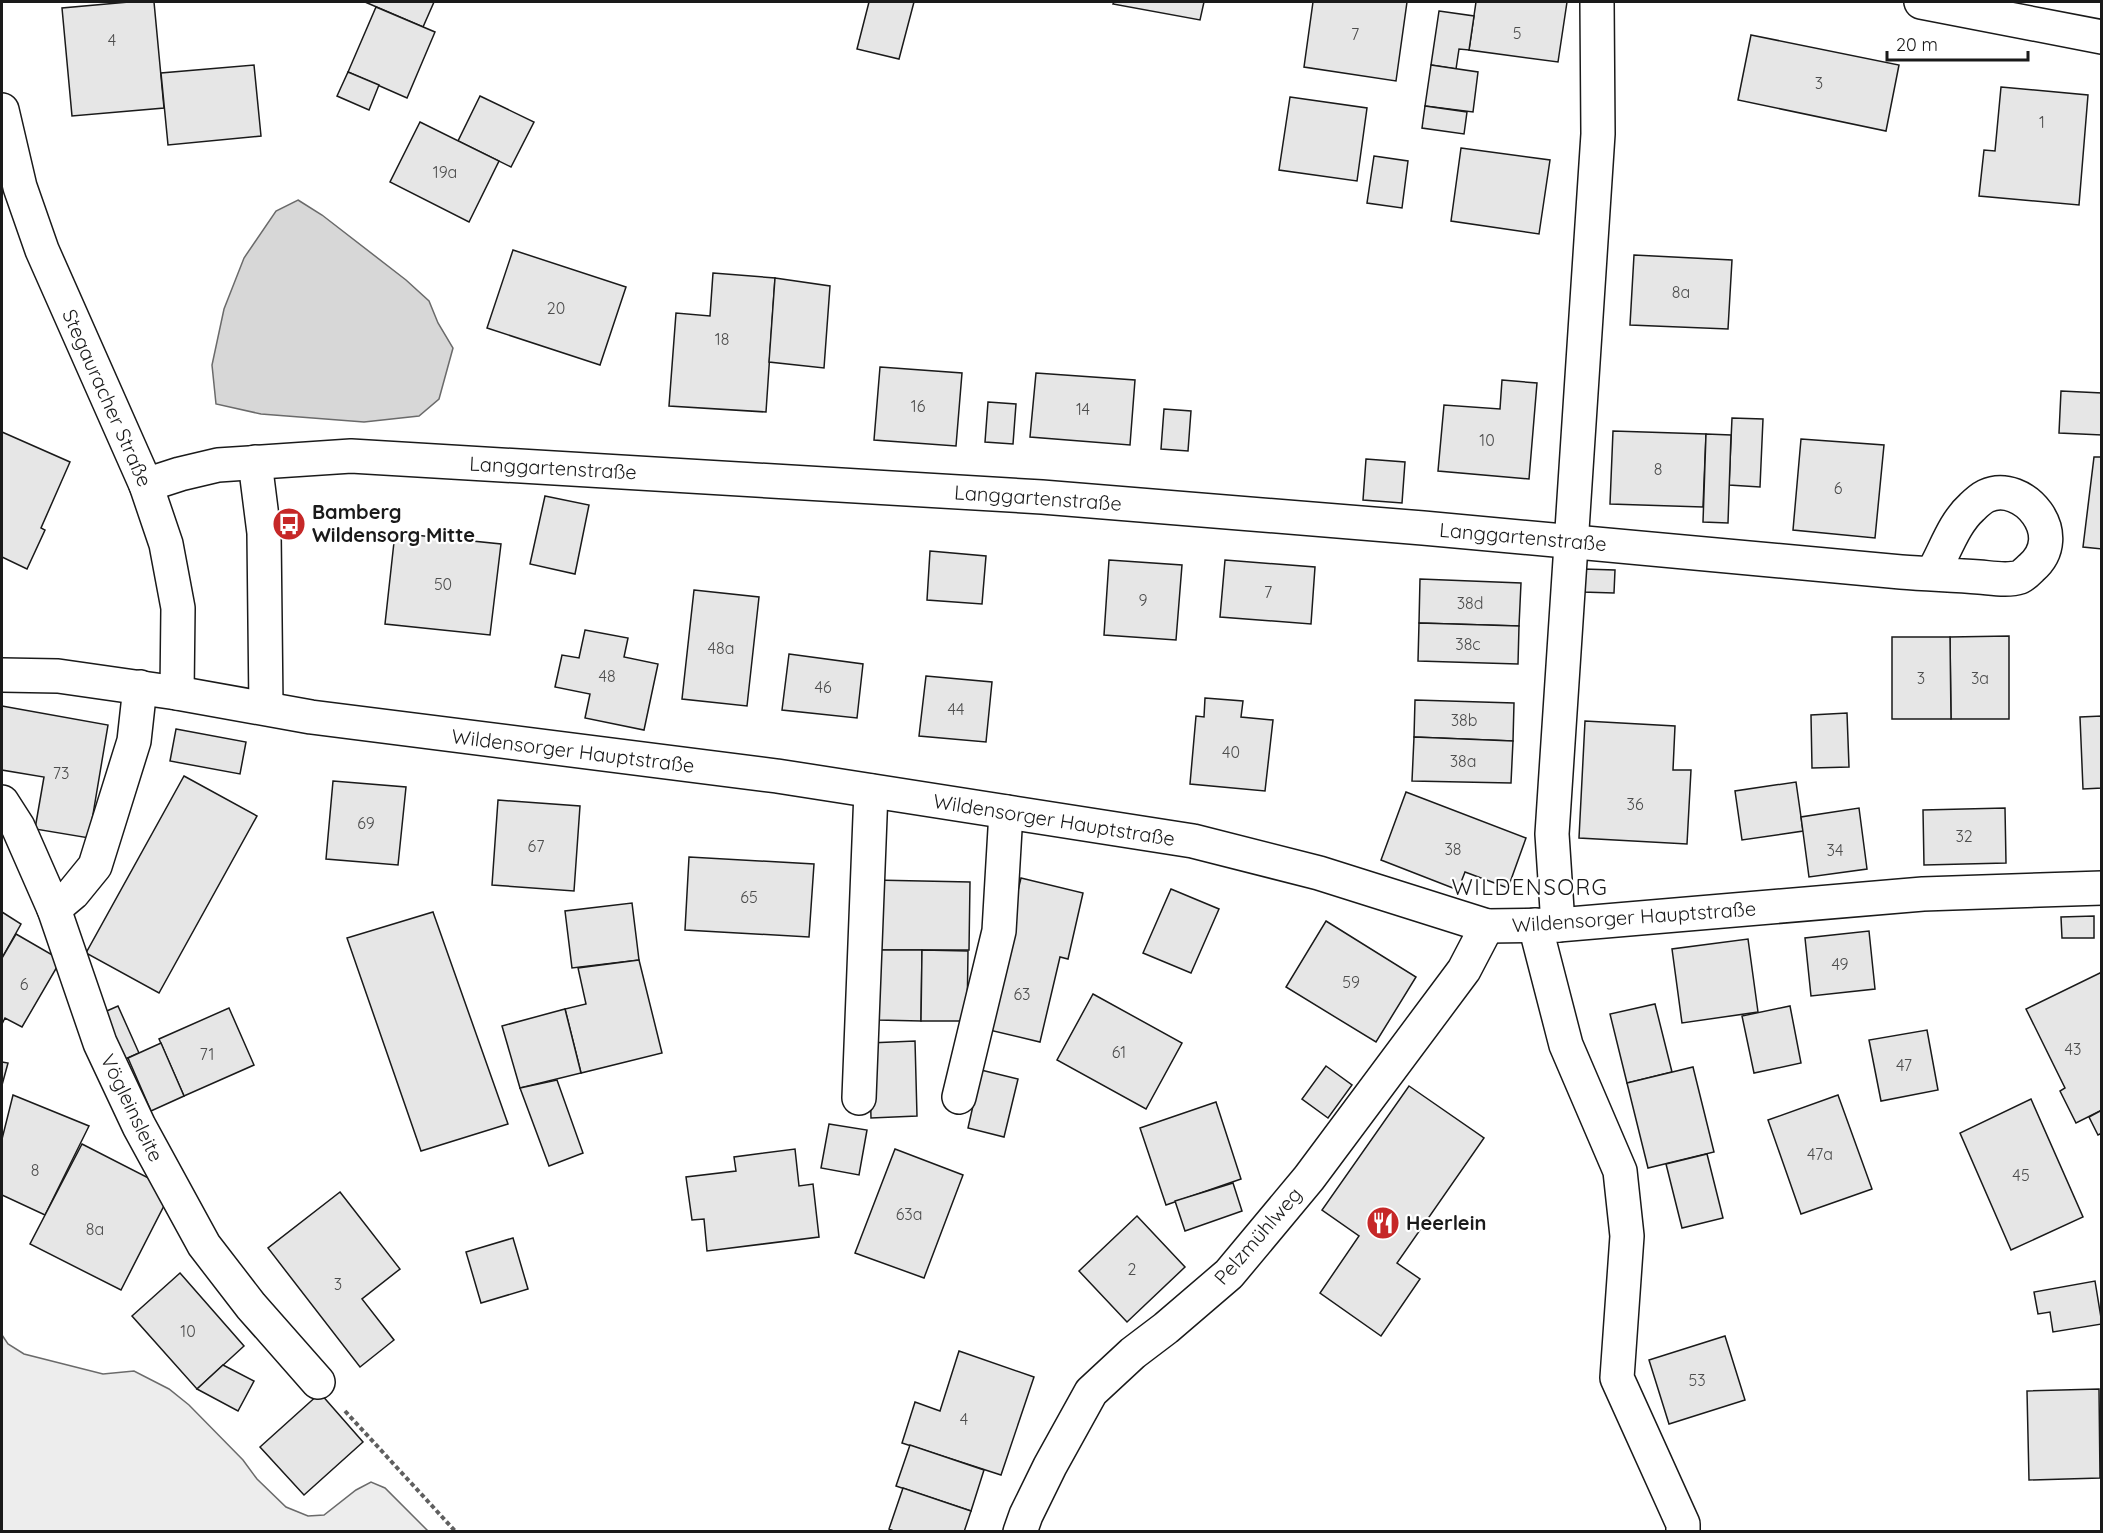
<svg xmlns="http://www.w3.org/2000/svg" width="2103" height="1533" font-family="Quicksand,sans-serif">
<rect width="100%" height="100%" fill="#fff"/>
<polygon fill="#ededed" stroke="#6a6a6a" stroke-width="1.5" points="2,1335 8,1344 24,1354 103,1374 134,1371 169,1389 189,1405 243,1460 257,1479 286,1507 308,1516 324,1515 356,1490 371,1482 385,1488 428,1531 2,1531"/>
<polygon fill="#d7d7d7" stroke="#6a6a6a" stroke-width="1.5" points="298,200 322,215 406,280 429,301 438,323 453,348 439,399 419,416 364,422 261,414 216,404 212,365 224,309 244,258 276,211"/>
<g fill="#e6e6e6" stroke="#1a1a1a" stroke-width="1.5">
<polygon points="129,2 154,2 164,108 72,116 62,8"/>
<polygon points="365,2 434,2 423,27"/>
<polygon points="869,2 914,2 899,59 857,49"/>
<polygon points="1114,2 1204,2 1200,20 1113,4"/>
<polygon points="1313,2 1407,2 1396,81 1304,67"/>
<polygon points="1476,2 1567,2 1558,62 1469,50"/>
<polygon points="376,7 435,32 407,98 348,72"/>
<polygon points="1439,11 1474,16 1469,50 1459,49 1456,69 1431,65"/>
<polygon points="1751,35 1899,65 1886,131 1738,100"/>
<polygon points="254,65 261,136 168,145 161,73"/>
<polygon points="1431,65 1478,72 1473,112 1425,106"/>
<polygon points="348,72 379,85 369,110 337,96"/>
<polygon points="2001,87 2088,95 2079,205 1979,196 1984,150 1995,151"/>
<polygon points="480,96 534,122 511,167 458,141"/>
<polygon points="1290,97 1367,108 1357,181 1279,170"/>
<polygon points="1425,106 1467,112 1464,134 1422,128"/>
<polygon points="420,122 499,161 469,222 390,182"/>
<polygon points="1461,148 1550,160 1539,234 1451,221"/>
<polygon points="1374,156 1408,161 1402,208 1367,203"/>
<polygon points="513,250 626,287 600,365 487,328"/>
<polygon points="1634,255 1732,260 1728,329 1630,325"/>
<polygon points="713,273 775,278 766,412 669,406 676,313 710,316"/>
<polygon points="775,278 830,286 824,368 769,362"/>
<polygon points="880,367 962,373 956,446 874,440"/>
<polygon points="1036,373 1135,380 1130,445 1030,437"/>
<polygon points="1502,380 1537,383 1529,479 1438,471 1444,405 1500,409"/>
<polygon points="2061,391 2102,393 2102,435 2059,433"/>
<polygon points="988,402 1016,404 1013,444 985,442"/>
<polygon points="1164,409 1191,411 1188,451 1161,449"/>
<polygon points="1732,418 1763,419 1760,487 1729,485"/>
<polygon points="1613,431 1706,434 1703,507 1610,504"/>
<polygon points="2,432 70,462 41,528 45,530 27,569 2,557"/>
<polygon points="1706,434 1731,435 1728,523 1703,522"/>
<polygon points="1801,439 1884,445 1875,538 1793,530"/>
<polygon points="2094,457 2102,457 2102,549 2083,547"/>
<polygon points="1366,459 1405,462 1402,503 1363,500"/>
<polygon points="545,496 589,505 575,574 530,564"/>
<polygon points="395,533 501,544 490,635 385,624"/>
<polygon points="930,551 986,556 982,604 927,600"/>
<polygon points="1109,560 1182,565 1176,640 1104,635"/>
<polygon points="1225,560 1315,567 1311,624 1220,617"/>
<polygon points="1583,569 1615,570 1614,593 1582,592"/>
<polygon points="1420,579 1521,583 1519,626 1419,623"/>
<polygon points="694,590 759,597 747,706 682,699"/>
<polygon points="1419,623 1519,626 1518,664 1418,661"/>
<polygon points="585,630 628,638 624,657 658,664 644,730 585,718 590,694 555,687 562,655 579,658"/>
<polygon points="2009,636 2009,719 1951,719 1950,637"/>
<polygon points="1892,637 1950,637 1951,719 1892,719"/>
<polygon points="789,654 863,664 857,718 782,710"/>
<polygon points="926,676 992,682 986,742 919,736"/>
<polygon points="1205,698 1243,701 1241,717 1273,720 1265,791 1190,784 1196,716 1204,717"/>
<polygon points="1415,700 1514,703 1513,741 1414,737"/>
<polygon points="2,706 108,725 89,838 35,829 44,777 2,770"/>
<polygon points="1847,713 1849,767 1812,768 1811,715"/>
<polygon points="2102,716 2102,788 2083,789 2080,717"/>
<polygon points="1585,721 1675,726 1673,770 1691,770 1687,844 1579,838"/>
<polygon points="176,729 246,742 240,774 170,761"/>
<polygon points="1414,737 1513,741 1511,783 1412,781"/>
<polygon points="184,776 257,816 159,993 86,953"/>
<polygon points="333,781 406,787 398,865 326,859"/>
<polygon points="1796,782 1803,831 1742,840 1735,791"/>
<polygon points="1406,792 1526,838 1508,888 1465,872 1458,890 1381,860"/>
<polygon points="498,800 580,806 574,891 492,885"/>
<polygon points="1859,808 1867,869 1809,877 1801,817"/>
<polygon points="2005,808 2006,863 1924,865 1923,810"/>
<polygon points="689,857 814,864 809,937 685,930"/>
<polygon points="1021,878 1083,893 1068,959 1060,957 1040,1042 985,1029"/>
<polygon points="873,880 970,882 969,950 872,950"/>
<polygon points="1171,889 1219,909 1191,973 1143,953"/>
<polygon points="632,903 639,960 572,968 565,911"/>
<polygon points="2,912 21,924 2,958"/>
<polygon points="433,912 508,1124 421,1151 347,938"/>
<polygon points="2094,916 2094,938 2062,938 2061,917"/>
<polygon points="1326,921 1416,977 1376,1042 1286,987"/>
<polygon points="1869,931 1875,989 1811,996 1805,938"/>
<polygon points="16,934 61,960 22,1027 5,1018 2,1024 2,958"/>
<polygon points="1748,939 1758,1012 1682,1023 1672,949"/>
<polygon points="878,950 922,950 921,1021 877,1020"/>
<polygon points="922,950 968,951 967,1021 921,1021"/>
<polygon points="639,960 662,1053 581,1073 565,1009 586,1004 578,968"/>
<polygon points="2102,972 2102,1110 2076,1123 2060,1091 2065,1088 2026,1009"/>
<polygon points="1093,994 1182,1043 1146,1109 1057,1060"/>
<polygon points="1655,1004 1672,1072 1627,1083 1610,1014"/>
<polygon points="118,1006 139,1053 121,1061 100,1014"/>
<polygon points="1790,1006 1801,1063 1754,1073 1742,1016"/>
<polygon points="229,1008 254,1065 184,1096 159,1039"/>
<polygon points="565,1009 581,1073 520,1088 502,1026"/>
<polygon points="1927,1030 1938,1090 1881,1101 1869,1040"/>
<polygon points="915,1041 917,1116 871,1118 869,1043"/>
<polygon points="161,1043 184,1096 151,1111 128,1058"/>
<polygon points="2,1062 8,1063 2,1085"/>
<polygon points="1326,1066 1352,1085 1328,1118 1302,1099"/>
<polygon points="1693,1067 1714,1152 1648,1168 1627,1083"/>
<polygon points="981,1070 1018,1079 1004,1137 968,1128"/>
<polygon points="557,1080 583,1153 549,1166 520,1088"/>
<polygon points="1409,1086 1484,1138 1397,1263 1420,1279 1381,1336 1320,1293 1359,1236 1322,1210"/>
<polygon points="13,1095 89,1126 45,1215 2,1195 2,1139"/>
<polygon points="1838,1095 1872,1189 1801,1214 1768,1120"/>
<polygon points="2031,1099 2083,1217 2011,1250 1960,1133"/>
<polygon points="1216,1102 1241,1179 1166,1205 1140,1128"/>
<polygon points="2102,1110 2102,1133 2098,1135 2089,1117"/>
<polygon points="829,1124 867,1130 859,1175 821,1168"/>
<polygon points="82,1144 172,1190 121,1290 30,1244"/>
<polygon points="795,1149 799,1186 813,1184 819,1237 707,1251 704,1219 692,1220 686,1177 736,1171 734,1157"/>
<polygon points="895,1149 963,1175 924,1278 855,1253"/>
<polygon points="1707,1154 1723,1218 1682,1228 1666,1164"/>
<polygon points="1233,1183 1242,1211 1185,1231 1175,1201"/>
<polygon points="340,1192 400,1269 362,1299 394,1340 360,1367 268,1248"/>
<polygon points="1137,1216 1185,1267 1127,1322 1079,1271"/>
<polygon points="513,1238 528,1289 481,1303 466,1252"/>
<polygon points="180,1273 244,1346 197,1389 132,1316"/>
<polygon points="2095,1281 2102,1324 2053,1332 2050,1312 2038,1314 2034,1292"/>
<polygon points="1725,1336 1745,1400 1669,1424 1649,1360"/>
<polygon points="959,1351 1034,1377 1001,1475 902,1443 915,1402 940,1411"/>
<polygon points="223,1365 254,1381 238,1411 197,1389"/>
<polygon points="2099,1389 2100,1478 2029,1480 2027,1391"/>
<polygon points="320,1393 363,1442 304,1495 260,1447"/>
<polygon points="910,1445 984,1470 971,1511 896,1486"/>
<polygon points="903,1488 971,1511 964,1532 896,1532 889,1529"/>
</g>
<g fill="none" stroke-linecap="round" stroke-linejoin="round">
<defs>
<g id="minor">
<polyline points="1921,2 2102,37"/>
<polyline points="2,110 20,187 42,250 146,485 166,544 178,608 177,693"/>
<polyline points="255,462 264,533 266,708"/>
<path d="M146,485L180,474L218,465L351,456L1042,497L1423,528L1901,572C1927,574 1953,575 1979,577C1992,578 2008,581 2020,577C2024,575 2028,571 2031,568C2070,535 2023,479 1986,496C1982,498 1976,503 1972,507C1953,524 1945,552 1932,574"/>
<polyline points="2,675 58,676 177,693 311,717 777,776 1193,841 1319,873 1487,926 1558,925 1923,894 2102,888"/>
<polyline points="2,802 18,827 54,909 100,1043 139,1126 204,1245 251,1306 318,1382"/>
<polyline points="54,909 73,893 95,866 134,741 140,687"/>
<polyline points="1535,925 1566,1045 1620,1171 1627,1236 1617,1378 1683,1524 1683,1532"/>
<polyline points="1558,925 1552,834 1598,134 1597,2"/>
<polyline points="959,1097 999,931 1006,812"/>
<polyline points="859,1098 871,791"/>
<polyline points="1020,1532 1026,1515 1050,1466 1091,1392 1133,1353 1166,1328 1229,1274 1309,1178 1464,970 1487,926"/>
</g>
</defs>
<use href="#minor" stroke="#1a1a1a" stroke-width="36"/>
<polyline stroke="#5f5f5f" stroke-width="4" stroke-dasharray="4.5 3" stroke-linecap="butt" points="345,1411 456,1532"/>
<use href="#minor" stroke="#fff" stroke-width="33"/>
</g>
<defs>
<symbol id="bus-disc" viewBox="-11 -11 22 22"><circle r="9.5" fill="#c62828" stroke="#fff"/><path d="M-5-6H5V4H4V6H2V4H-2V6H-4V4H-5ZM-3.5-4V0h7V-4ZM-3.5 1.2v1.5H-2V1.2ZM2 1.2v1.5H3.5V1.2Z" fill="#fff"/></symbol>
<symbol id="restaurant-disc" viewBox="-11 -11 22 22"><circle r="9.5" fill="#c62828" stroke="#fff"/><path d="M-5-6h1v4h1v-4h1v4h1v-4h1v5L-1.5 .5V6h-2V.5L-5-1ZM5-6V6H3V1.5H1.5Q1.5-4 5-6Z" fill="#fff"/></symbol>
</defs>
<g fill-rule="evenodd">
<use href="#bus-disc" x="270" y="505" width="38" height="38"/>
<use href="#restaurant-disc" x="1364" y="1204" width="38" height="38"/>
</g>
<g text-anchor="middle" stroke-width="4.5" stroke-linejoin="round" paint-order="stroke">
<g font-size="16" fill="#4d4d4d">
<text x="1517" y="39">5</text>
<text x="1355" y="40">7</text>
<text x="112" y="46">4</text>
<text x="1819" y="89">3</text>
<text x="2042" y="128">1</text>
<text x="445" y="178">19a</text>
<text x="1681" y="298">8a</text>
<text x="556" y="314">20</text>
<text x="722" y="345">18</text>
<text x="918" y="412">16</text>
<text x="1083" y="415">14</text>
<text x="1487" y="446">10</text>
<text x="1658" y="475">8</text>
<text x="1838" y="494">6</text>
<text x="443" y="590">50</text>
<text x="1268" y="598">7</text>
<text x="1143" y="606">9</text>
<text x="1470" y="609">38d</text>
<text x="1468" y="650">38c</text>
<text x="721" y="654">48a</text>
<text x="607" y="682">48</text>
<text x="1921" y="684">3</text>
<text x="1980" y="684">3a</text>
<text x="823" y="693">46</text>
<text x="956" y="715">44</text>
<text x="1464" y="726">38b</text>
<text x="1231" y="758">40</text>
<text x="1463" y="767">38a</text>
<text x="61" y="779">73</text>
<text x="1635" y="810">36</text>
<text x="366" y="829">69</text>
<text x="1964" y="842">32</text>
<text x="536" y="852">67</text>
<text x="1453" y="855">38</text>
<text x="1835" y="856">34</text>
<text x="749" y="903">65</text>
<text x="1840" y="970">49</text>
<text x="1351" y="988">59</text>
<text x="24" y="990">6</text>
<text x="1022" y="1000">63</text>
<text x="2073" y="1055">43</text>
<text x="1119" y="1058">61</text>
<text x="207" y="1060">71</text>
<text x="1904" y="1071">47</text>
<text x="1820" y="1160">47a</text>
<text x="35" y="1176">8</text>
<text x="2021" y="1181">45</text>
<text x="909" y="1220">63a</text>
<text x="95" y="1235">8a</text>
<text x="1132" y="1275">2</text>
<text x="338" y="1290">3</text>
<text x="188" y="1337">10</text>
<text x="1697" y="1386">53</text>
<text x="964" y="1425">4</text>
</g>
<g font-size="20" fill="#1a1a1a" stroke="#fff">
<text transform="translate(107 398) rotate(66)" y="7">Stegauracher Straße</text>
<text transform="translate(553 468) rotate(3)" y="7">Langgartenstraße</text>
<text transform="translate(1038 498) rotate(4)" y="7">Langgartenstraße</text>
<text transform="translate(1523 537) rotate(5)" y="7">Langgartenstraße</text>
<text transform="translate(573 751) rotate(7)" y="7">Wildensorger Hauptstraße</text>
<text transform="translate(1054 820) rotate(9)" y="7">Wildensorger Hauptstraße</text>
<text transform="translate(1634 917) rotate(-4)" y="7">Wildensorger Hauptstraße</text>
<text transform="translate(132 1108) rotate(64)" y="7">Vögleinsleite</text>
<text transform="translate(1258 1236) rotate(-49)" y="7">Pelzmühlweg</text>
</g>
<g font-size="20" font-weight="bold" fill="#1a1a1a" stroke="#fff" text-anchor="start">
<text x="312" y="519">Bamberg<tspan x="312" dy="23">Wildensorg Mitte</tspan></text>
<text x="1406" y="1230">Heerlein</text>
</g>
<g font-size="22" letter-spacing="1.5" fill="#1a1a1a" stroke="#fff">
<text x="1530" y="895">WILDENSORG</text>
</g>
</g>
<rect width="2103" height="1533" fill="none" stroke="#1a1a1a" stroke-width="6"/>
<path d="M1887 51v9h141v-9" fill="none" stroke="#1a1a1a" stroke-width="3"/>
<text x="1896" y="51" font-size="18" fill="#1a1a1a" stroke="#ffffff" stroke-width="4.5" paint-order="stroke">20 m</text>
</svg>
